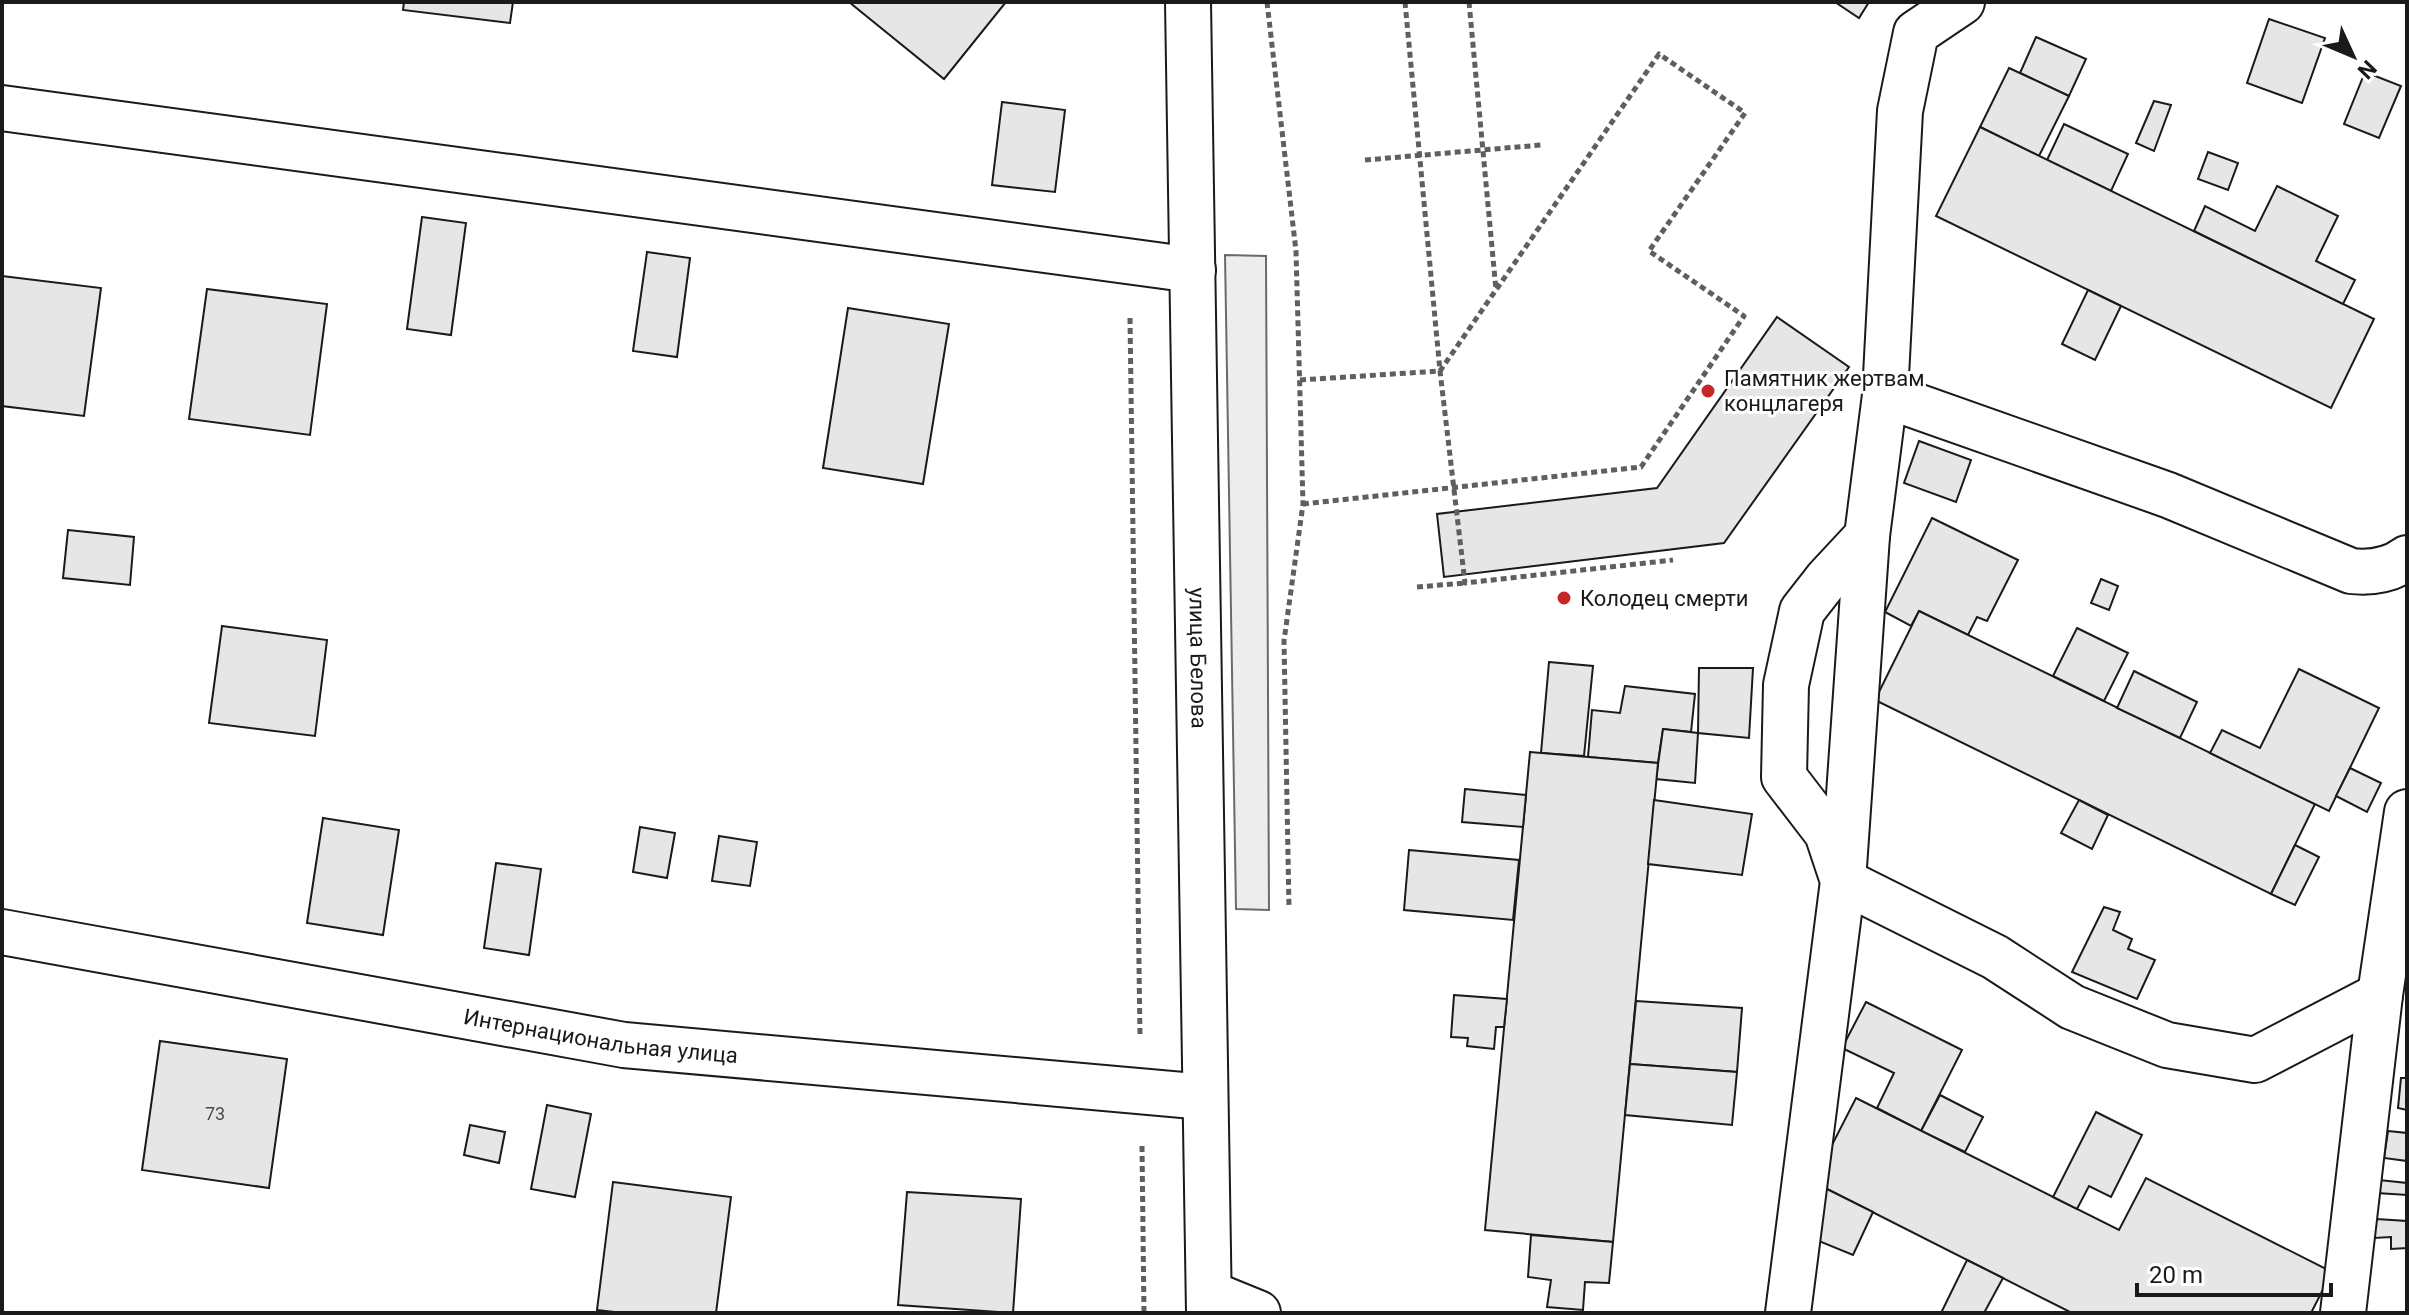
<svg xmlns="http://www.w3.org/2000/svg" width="2409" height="1315" font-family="Roboto,sans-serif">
<rect width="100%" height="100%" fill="#fff"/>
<polygon fill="#ededed" stroke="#6a6a6a" stroke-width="2" points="1225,255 1266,256 1269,910 1236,909"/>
<g fill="#e6e6e6" stroke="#1a1a1a" stroke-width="2">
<polygon points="404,2 513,2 510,23 403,10"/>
<polygon points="849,2 1006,2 944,79"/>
<polygon points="1835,2 1869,2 1859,18"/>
<polygon points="2269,19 2325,38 2302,103 2247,83"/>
<polygon points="2036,37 2086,59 2069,96 2020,73"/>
<polygon points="2009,68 2069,96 2039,156 1980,127"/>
<polygon points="2365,72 2401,86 2379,138 2344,124"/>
<polygon points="2154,101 2171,105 2154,151 2136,143"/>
<polygon points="1002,102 1065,110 1055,192 992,185"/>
<polygon points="2064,124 2128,154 2111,191 2047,160"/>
<polygon points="1980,127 2374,319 2331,408 1936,216"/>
<polygon points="2208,152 2238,163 2228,190 2198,179"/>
<polygon points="2277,186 2338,216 2316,261 2355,280 2343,304 2194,231 2205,206 2255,231"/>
<polygon points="422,217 466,223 451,335 407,329"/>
<polygon points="647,252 690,258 677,357 633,351"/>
<polygon points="2,276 101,288 84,416 2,406"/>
<polygon points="207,289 327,304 310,435 189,419"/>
<polygon points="2088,290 2121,306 2095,360 2062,344"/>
<polygon points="848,308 949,324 923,484 823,468"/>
<polygon points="1777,317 1849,367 1724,543 1444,577 1437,514 1657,488"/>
<polygon points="1919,441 1971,460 1956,502 1904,483"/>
<polygon points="1932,518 2018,560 1987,621 1977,617 1968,635 1919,611 1911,626 1885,612"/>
<polygon points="68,530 134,537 130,585 63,578"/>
<polygon points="2101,579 2118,586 2109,610 2091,603"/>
<polygon points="1919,611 2315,804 2271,894 1875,700"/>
<polygon points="222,626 327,640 315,736 209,723"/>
<polygon points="2077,628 2128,653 2104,701 2053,676"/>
<polygon points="1549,662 1593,666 1584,756 1541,753"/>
<polygon points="1699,668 1753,668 1749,738 1698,733"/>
<polygon points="2299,669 2379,708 2329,811 2210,753 2222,730 2260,748"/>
<polygon points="2134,671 2197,702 2180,738 2117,708"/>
<polygon points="1625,686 1695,694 1691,732 1663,729 1658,763 1588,757 1592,710 1620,713"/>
<polygon points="1663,729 1698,733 1695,783 1656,779"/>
<polygon points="1530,752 1658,763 1613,1242 1485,1230"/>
<polygon points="2350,768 2381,783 2367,812 2336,796"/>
<polygon points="1465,789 1526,795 1523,827 1462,822"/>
<polygon points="1654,800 1752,814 1742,875 1648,864"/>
<polygon points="2079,800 2108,815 2092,849 2061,833"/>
<polygon points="323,818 399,830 383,935 307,923"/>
<polygon points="640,827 675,833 667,878 633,872"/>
<polygon points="719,836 757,842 750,886 712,881"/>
<polygon points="2295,845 2319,857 2295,905 2271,894"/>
<polygon points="1409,850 1519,860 1513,920 1404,910"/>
<polygon points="496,863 541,869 529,955 484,948"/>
<polygon points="2104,907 2120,912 2113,930 2132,939 2128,949 2155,960 2137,999 2072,972"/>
<polygon points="1454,995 1507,999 1504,1027 1496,1027 1494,1049 1467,1046 1468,1038 1451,1037"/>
<polygon points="1636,1001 1742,1008 1737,1072 1630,1064"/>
<polygon points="1866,1002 1962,1050 1921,1131 1877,1108 1894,1073 1842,1048"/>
<polygon points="160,1041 287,1059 269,1188 142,1170"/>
<polygon points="1630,1064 1737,1072 1732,1125 1625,1115"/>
<polygon points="2401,1078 2407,1078 2407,1110 2398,1108"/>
<polygon points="1940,1095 1983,1117 1965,1152 1921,1131"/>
<polygon points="1856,1098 2119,1230 2146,1178 2332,1272 2311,1313 2072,1313 1813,1182"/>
<polygon points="547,1105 591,1114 575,1197 531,1189"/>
<polygon points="2096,1112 2142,1135 2111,1197 2089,1186 2077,1209 2053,1197"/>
<polygon points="470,1125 505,1132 499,1163 464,1155"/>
<polygon points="2388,1131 2407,1133 2407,1161 2384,1158"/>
<polygon points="2379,1180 2407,1183 2407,1195 2377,1193"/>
<polygon points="613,1182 731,1197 716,1313 623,1313 597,1310"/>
<polygon points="1813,1182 1873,1212 1853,1255 1804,1235"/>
<polygon points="907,1192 1021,1199 1013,1313 898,1305"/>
<polygon points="2376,1219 2407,1221 2407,1248 2391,1249 2391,1237 2374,1238"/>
<polygon points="1531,1235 1613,1242 1609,1283 1585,1282 1583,1310 1547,1307 1551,1280 1528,1277"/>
<polygon points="1967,1260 2003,1278 1984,1313 1941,1313"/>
</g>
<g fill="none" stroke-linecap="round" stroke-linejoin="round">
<defs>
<g id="minor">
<polyline points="2,108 1193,270"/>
<path d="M1885,395L2168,495L2351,571C2370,573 2391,570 2407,558"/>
<polyline points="1867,536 1843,881 1995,957 2072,1007 2167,1045 2255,1060 2380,995"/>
<path id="s1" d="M2,932L624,1045L1205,1097"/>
<polyline points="1209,1293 1258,1313"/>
<polyline points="1788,1313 1843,881 1827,833 1784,777 1786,685 1802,611 1827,579 1867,536 1885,395 1900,111 1916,33 1962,2"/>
<polyline points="2343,1313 2380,995 2407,812"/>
</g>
<g id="major">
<path id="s2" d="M1188,2L1209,1313"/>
</g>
</defs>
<use href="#minor" stroke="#1a1a1a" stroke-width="48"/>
<use href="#major" stroke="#1a1a1a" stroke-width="48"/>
<g stroke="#5f5f5f" stroke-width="5" stroke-dasharray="6 4" stroke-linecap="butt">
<polyline points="1267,2 1296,251 1303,504 1284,641 1289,908"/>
<polyline points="1405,2 1440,371 1465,583 1673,560"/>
<polyline points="1469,2 1496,290"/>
<polyline points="1365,160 1541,145"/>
<polyline points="1130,318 1140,1036"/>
<polyline points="1300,380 1440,371 1659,54 1745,113 1649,251 1744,316 1641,467 1303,504"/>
<polyline points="1417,587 1465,583"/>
<polyline points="1142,1146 1144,1313"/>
</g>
<use href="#minor" stroke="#fff" stroke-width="44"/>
<use href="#major" stroke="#fff" stroke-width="44"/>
</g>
<g fill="#c62828" stroke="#fff" stroke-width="3">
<circle cx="1708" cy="391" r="8"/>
<circle cx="1564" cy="598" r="8"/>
</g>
<g text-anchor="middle" stroke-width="6" stroke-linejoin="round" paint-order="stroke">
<g font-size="18" fill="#4d4d4d">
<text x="215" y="1120">73</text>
</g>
<g font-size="22" fill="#1a1a1a" stroke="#fff" text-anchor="start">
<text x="1724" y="386">Памятник жертвам<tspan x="1724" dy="25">концлагеря</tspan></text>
<text x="1580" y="606">Колодец смерти</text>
</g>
<g font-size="22" fill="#1a1a1a" stroke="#fff">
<text dy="8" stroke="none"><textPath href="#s2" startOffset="656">улица Белова</textPath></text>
<text dy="8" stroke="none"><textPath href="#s1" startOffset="608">Интернациональная улица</textPath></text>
</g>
</g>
<rect width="2409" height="1315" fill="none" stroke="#1a1a1a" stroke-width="8"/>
<g transform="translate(2353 56) rotate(134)" stroke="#ffffff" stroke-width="6" paint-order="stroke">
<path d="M0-6L14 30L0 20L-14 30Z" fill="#1a1a1a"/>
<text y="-12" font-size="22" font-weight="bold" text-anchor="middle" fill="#1a1a1a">N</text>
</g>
<path d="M2137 1283v12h194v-12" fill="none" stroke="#1a1a1a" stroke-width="4"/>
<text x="2149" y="1283" font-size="24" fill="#1a1a1a" stroke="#ffffff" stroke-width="6" paint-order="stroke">20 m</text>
</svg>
